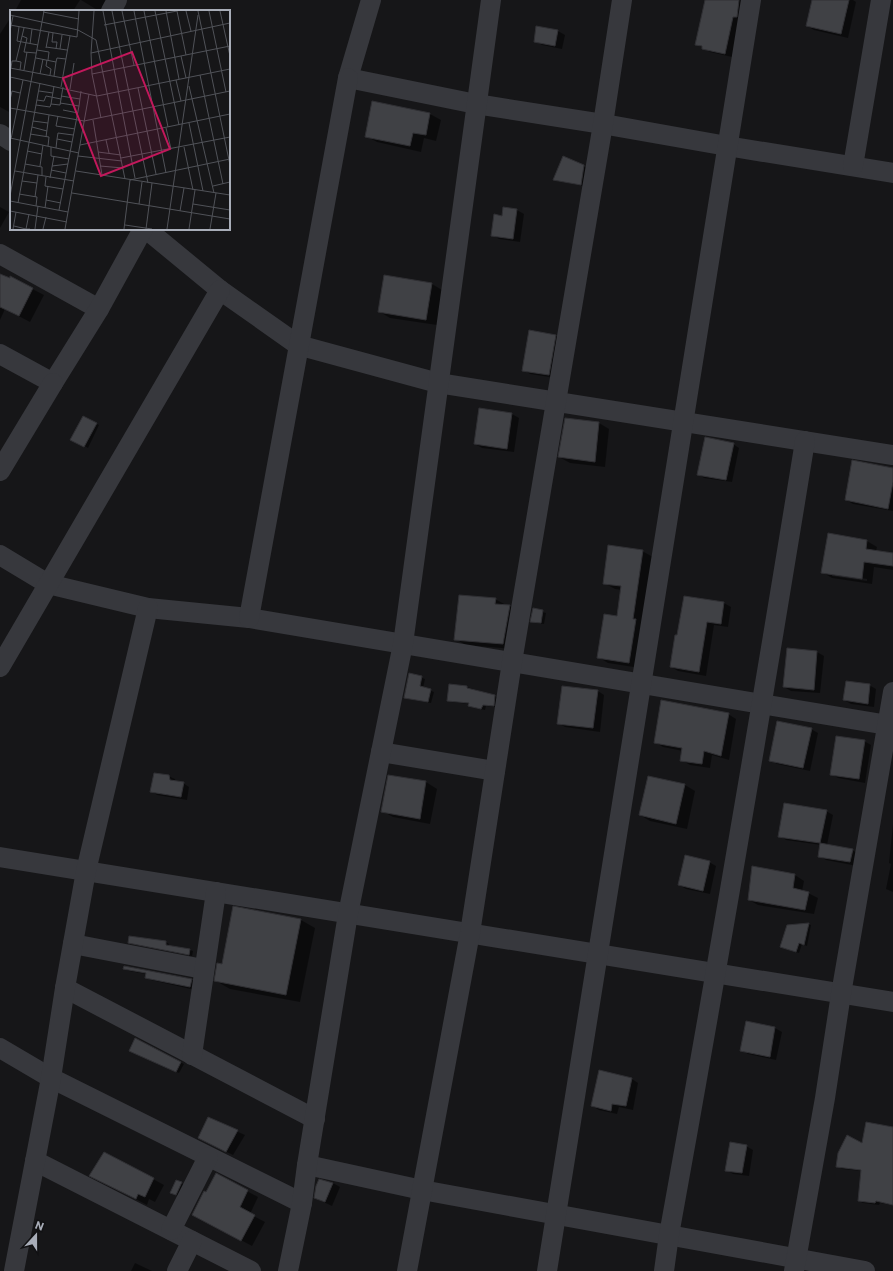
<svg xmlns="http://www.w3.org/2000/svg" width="893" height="1271" font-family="Commissioner,sans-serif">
<rect width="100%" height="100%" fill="#161618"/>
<g fill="#0007" fill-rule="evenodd">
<polygon points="21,0 80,0 73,11 15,11"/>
<polygon points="81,0 119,0 112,11 99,11"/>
<polygon points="706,0 747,0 732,57 710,52 696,44"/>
<polygon points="813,0 853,0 856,2 848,38 814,30 807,26"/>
<polygon points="11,17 11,113 0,107 0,34"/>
<polygon points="537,27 558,31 565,35 562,49 542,45 535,41"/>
<polygon points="373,102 430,114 441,120 436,141 424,138 421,152 377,142 366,136"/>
<polygon points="564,157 587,168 584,186 557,181 554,180"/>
<polygon points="0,207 9,212 0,228"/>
<polygon points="517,210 524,214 520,242 499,239 492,235 503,217"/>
<polygon points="0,275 10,279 11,278 44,295 30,322 5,309 0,320"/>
<polygon points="432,284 442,290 437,325 390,318 380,312"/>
<polygon points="555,335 562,339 556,378 530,374 524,370"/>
<polygon points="512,414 519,418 514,452 482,448 475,444"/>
<polygon points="83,417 99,425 88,448 72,439"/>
<polygon points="566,419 599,423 609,429 605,467 570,463 559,457"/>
<polygon points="733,444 739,448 732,482 704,478 698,474"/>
<polygon points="893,469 893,511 853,504 846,500"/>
<path d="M867,541L877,547L876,551L893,554V570L874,567L872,584L832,578L822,572ZM832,574L867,579V581L832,576Z"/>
<polygon points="642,551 653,557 640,668 608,663 598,657 618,617 622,590 615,589 604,583"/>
<polygon points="685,597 724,603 731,607 728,627 714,625 706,676 678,671 671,667 678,637"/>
<polygon points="495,599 506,605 510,606 520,612 514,649 466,645 455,639"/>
<polygon points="534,610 546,613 544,624 535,623 532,621"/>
<polygon points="817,652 824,656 820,693 791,691 784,687"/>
<polygon points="410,674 425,679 423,688 434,692 431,703 408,699 405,697"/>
<polygon points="450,685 467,687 495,696 498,698 497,707 486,706 485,710 472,707 469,704 452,702 449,700"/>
<polygon points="869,685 876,689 874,707 851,704 844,700"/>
<polygon points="598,691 604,695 600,732 565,727 558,723"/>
<polygon points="728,714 736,719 729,760 712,755 710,768 690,765 681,760 683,751 663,747 655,742"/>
<polygon points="811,729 818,733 810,771 777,764 770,760"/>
<polygon points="864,741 871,745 865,783 838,778 831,774"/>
<polygon points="168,776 175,779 176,782 183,783 189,787 187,800 157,795 151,791"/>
<polygon points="389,776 426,782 437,789 430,824 393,817 382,811"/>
<polygon points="649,777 685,785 695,791 687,829 650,821 640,815"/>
<polygon points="826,811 833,815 827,845 852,850 859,854 857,866 826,860 819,856 821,845 786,840 780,836"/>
<polygon points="893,824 893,892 886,889 891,864 889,863"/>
<polygon points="709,862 716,866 710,894 686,889 679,885"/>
<polygon points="795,875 804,881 802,891 808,893 818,898 814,914 758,905 749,900"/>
<polygon points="301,920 315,928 300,1002 230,989 216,981 223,965"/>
<polygon points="808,924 811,925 807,946 802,944 799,953 781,947"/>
<polygon points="129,942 166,942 169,944 168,946 190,950 193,951 192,956 132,944"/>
<polygon points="124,969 191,979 196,982 195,990 151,980 146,977 146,974 129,971"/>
<polygon points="747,1023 775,1028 782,1032 776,1060 748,1054 741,1050"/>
<polygon points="136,1039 184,1064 179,1073 133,1052"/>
<polygon points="632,1079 638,1083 633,1110 619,1107 617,1114 599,1110 592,1106"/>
<polygon points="209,1119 245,1135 233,1155 206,1142"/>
<polygon points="884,1125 893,1127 893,1205 880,1203 879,1205 863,1203 859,1201 862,1171 842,1169 838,1166"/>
<polygon points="746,1146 753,1150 749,1176 733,1174 726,1170"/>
<polygon points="216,1174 258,1197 250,1214 265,1222 252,1246 203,1220 206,1193"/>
<polygon points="153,1179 164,1185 155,1202 149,1199 147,1205 101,1181"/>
<polygon points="319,1180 333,1183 340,1187 332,1206 315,1198"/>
<polygon points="176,1181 185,1185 179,1196 174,1194"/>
<polygon points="135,1263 152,1271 131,1271"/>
</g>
<g fill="#404145" stroke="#303034">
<polygon points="705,0 739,0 737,17 733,17 725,54 702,49 702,46 695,45"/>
<polygon points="812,0 849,0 841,34 806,26"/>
<polygon points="536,26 558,30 555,46 534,42"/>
<polygon points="372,101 430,113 426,135 413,133 410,146 365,137"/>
<polygon points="563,156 584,165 581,185 553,180"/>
<polygon points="503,207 517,209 513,239 491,236 494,214 502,216"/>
<polygon points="0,274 10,278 10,276 33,288 19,316 0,307"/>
<polygon points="384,275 432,283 426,320 378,312"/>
<polygon points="529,330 556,335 549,375 522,371"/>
<polygon points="479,408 512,413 507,449 474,444"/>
<polygon points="83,416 97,423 84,447 70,440"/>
<polygon points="565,418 599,422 595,462 558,457"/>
<polygon points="705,437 734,443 726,480 697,475"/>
<polygon points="852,460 893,468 893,482 888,509 845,500"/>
<polygon points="828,533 867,540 866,549 893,553 893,566 864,562 862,579 821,573"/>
<polygon points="608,545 643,550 633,619 636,619 629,663 597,658 604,614 617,616 621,586 603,584"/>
<polygon points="459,595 496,598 495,604 510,605 503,644 454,640"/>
<polygon points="684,596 724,602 721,624 707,622 699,672 670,667 675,635 677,635"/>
<polygon points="533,608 543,610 541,623 530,622"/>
<polygon points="787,648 817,651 814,690 783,687"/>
<polygon points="409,673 422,676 420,686 431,689 428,702 404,698"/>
<polygon points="846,681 870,684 868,704 843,700"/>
<polygon points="449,684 467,686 467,688 495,695 494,706 483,705 481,709 468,706 469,703 447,701"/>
<polygon points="562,686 598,690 593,728 557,724"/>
<polygon points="661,700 729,713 721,756 704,751 702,764 680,761 682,748 654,743"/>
<polygon points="777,721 812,728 803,768 769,761"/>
<polygon points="836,736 865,740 859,779 830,775"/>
<polygon points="154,773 169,775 170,780 184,782 181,797 150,792"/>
<polygon points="388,775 426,781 420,819 381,812"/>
<polygon points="648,776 685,784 676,824 639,815"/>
<polygon points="784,803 827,810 820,843 778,837"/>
<polygon points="820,843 853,849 850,862 818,857"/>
<polygon points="685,855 710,861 703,891 678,885"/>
<polygon points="752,866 795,874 793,888 809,892 805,910 748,900"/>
<polygon points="233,906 301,919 286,995 214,981 217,963 222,964"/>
<polygon points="809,923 804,945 799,943 796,952 780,947 787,925"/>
<polygon points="129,936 166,941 166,945 190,949 189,955 128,943"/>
<polygon points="124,966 192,979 190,987 145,978 146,973 123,969"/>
<polygon points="746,1021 775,1027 770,1057 740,1051"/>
<polygon points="135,1038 181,1062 176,1072 129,1051"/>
<polygon points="599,1070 632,1078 626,1106 612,1104 611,1111 591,1106"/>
<polygon points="208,1117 238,1130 226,1152 198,1138"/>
<polygon points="866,1122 893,1127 893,1205 876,1201 875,1203 858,1201 861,1170 836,1167 838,1153 847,1135 862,1143"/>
<polygon points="730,1142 747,1145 742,1173 725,1171"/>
<polygon points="104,1152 154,1178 145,1197 138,1194 136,1199 89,1176"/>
<polygon points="216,1173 248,1190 240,1207 255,1215 241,1241 192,1215 204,1191 206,1192"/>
<polygon points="319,1179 333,1183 325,1202 314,1198 316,1186"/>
<polygon points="176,1180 182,1182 176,1195 170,1193"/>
</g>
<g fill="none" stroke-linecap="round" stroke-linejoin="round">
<g stroke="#37383d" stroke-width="20">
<polyline points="371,0 348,78 476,104 603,124 727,146 893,173"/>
<polyline points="111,11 117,0"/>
<polyline points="0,134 11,141"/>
<polyline points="853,166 881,0"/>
<polyline points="146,229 220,290 298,345 438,383 893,455"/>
<polyline points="0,254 99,309"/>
<polyline points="0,354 53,383 99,309 143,229"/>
<polyline points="0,471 53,383"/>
<polyline points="0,555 48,584 148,608 249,618 893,726"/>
<polyline points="249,618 348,78"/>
<polyline points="0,667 220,290"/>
<polyline points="381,752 495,771"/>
<polyline points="0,857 893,1002"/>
<polyline points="73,944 203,969"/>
<polyline points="65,988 315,1119"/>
<polyline points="0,1048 51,1078 302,1203"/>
<polyline points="192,1055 216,892"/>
<polyline points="35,1161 251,1271"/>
<polyline points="307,1165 422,1190 865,1271"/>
<polyline points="171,1230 208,1157"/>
<polyline points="14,1271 51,1078 65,988 86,871 148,608"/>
<polyline points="177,1271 192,1241"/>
<polyline points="288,1271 302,1203 307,1165 348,914 403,644 491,0"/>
<polyline points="407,1271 470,933 512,662 603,124 622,0"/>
<polyline points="547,1271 751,0"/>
<path d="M664,1271L669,1235C717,970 762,706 805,441"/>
<polyline points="794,1271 825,1098 841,994 893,692"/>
</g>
</g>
<g transform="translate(10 10)">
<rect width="220" height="220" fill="#161618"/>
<path fill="none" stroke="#505258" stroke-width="1" d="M84,1L81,43L82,64L220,36M93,1L125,168M102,1L138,173M112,1L124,55M124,1L156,163M134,1L158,117M145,1L169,115M156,1L169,69M176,1L181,21M188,1L220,155M199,1L216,82M210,1L220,46M33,2L69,9M0,5L68,20L86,30L115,169M0,15L67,27L69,1M94,15L167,1L176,45M9,17L7,31L28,35M0,21L3,6M43,23L42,32H47L46,39M12,26L17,28L14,42L26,43M20,34L22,19M36,37L57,40M36,38L39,22M50,39L52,25M27,40L39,42L38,50M81,43L220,13M171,46L176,68M26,48L46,52L44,66M37,50L36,56L41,59L40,65M6,51L11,52L10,60M46,52L47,48L56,49M0,58L53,68M1,58L2,51H6L14,18M14,60L17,42M30,64L33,49M82,64L91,108M190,65L213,174M0,67L87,86L220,59M166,70L171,91M179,76L204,183M51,77L60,26M128,78L146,164M60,79L64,53M29,81L43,83M51,86L70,89M0,90L2,81L10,83M27,90L34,91L36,86L51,89M50,93L69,96L71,81M41,94L44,76M26,95L40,97L41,94L50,95L53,77M0,98L74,111L220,81M53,100L68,103M48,106L46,116L65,119M83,110L92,165M23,111L38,113M179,113L193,181M22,117L37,121M156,118L161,139M20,124L39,127L38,136M36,127L39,105M0,128L69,143M1,129L13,70M47,129L48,123L63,125M96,130L99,143M70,135L220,104M41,137V146L59,149M174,137L183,180M46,138L47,129L62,132M17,141L32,144M88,142L111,145M68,146L112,151M111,148L220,127M15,154L32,157V166M30,156L33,135M42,156L58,154M90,156L113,158M41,160L56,163M5,161L64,171M66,161L220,185M36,167L35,176L53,179M40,168L44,146M12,171L27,173M203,176L220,172M62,183L220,209M9,184L27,187L26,196M0,186L34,1M25,187L28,165M36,190L51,193M0,191L58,202M8,193L30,73M129,194L132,172M183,194L220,200M35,198L38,176M49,200L69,96M0,201L57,212M170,201L174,178M19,204L16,219H20M115,215L142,219M4,216L16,219M3,219L6,202M25,219L28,196M33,219L36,207M55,219L79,84M114,219L120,170L220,149M136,219L142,173M157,219L188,5M179,219L185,180M200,219L206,183"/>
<path fill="#c2185b" fill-opacity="0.15" stroke="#c2185b" stroke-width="2" d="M122,42L160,139L91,166L53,68Z"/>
<rect width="220" height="220" fill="none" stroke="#a8adb8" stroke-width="2"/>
</g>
<g transform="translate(36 1235) rotate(21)" stroke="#111113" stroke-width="3" paint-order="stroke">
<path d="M0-3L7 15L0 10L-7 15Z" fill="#a8adb8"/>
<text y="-6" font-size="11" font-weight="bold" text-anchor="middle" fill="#a8adb8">N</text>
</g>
</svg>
